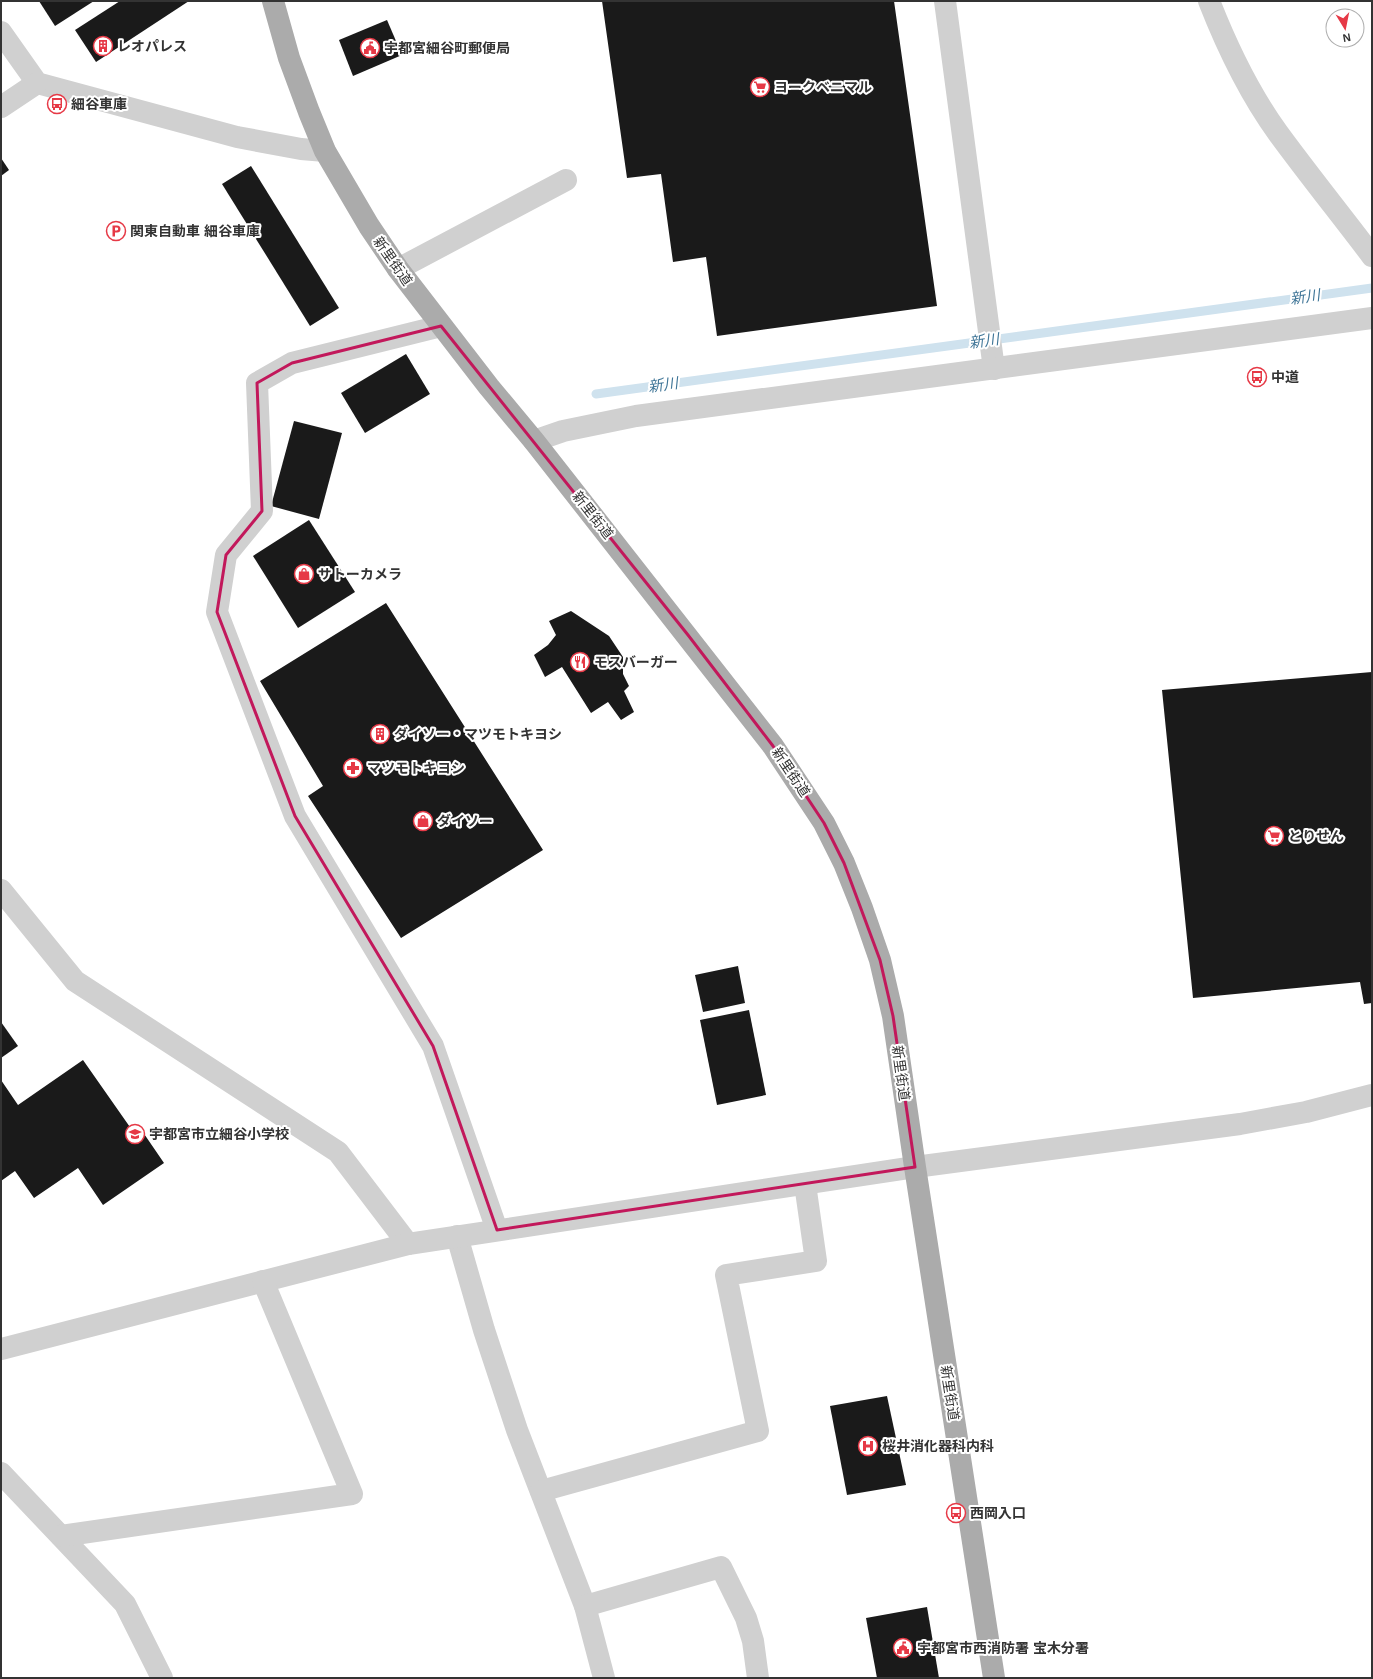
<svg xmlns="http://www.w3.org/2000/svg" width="1373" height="1679" font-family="Helvetica,'Noto Sans JP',sans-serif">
<rect width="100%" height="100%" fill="#fff"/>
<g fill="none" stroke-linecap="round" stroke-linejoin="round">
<polyline stroke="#cfe2ee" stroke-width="9" points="596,394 1372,288"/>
</g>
<g fill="#1a1a1a">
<polygon points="39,1 94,1 55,26"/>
<polygon points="120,1 189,1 96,62 75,30"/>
<polygon points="602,1 894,1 937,306 717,336 706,257 673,262 661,174 627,178"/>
<polygon points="387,20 402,55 353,76 339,40"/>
<polygon points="1,158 9,170 1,176"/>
<polygon points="251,166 339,308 310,326 222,184"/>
<polygon points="406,354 430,394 365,433 341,393"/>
<polygon points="294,421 342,433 319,519 271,506"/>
<polygon points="309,520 355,592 298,628 253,556"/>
<polygon points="386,603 543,850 401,938 308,796 323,786 260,681"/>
<polygon points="571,611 609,636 623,657 623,674 629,686 624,691 634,712 621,720 608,702 591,713 562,667 545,677 534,655 548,645 556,635 549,621"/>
<polygon points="1372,672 1372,1003 1364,1004 1360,982 1193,998 1162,690"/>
<polygon points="738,966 745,1003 703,1012 695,975"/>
<polygon points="749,1010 766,1095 717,1105 700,1020"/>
<polygon points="1,1022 18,1046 1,1058"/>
<polygon points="83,1060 132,1130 138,1125 164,1163 103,1205 78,1168 34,1198 15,1171 1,1181 1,1118 2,1117 1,1115 1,1080 18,1105"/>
<polygon points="887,1396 906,1485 847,1495 830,1406"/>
<polygon points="927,1607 939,1678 877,1678 866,1618"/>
</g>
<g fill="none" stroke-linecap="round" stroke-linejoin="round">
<g stroke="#d0d0d0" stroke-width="22">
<polyline points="945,1 994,369"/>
<path d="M1209,1C1227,47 1249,93 1278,133C1308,174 1341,215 1372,256"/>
<polyline points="1,32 37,83 237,137 301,149 325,151"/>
<polyline points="1,107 37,83"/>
<polyline points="398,269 566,180"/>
<polyline points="441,326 292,363 257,383 262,511 226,555 217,612 295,816 433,1046 497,1230"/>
<polyline points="534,441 563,431 636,416 1372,318"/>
<polyline points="1,890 75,981 338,1152 408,1244"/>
<polyline points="457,1236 484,1330 517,1430 585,1606 604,1678"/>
<polyline points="1,1349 408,1244 915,1167 1240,1124 1306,1112 1372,1095"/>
<polyline points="1,1473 125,1604 162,1678"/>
<polyline points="541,1491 758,1431 726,1275 816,1261 805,1184"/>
<polyline points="61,1536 352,1494 263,1281"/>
<polyline points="585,1606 721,1567 746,1618 753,1641 758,1678"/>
</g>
<polyline stroke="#ababab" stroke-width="22" points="273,1 289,58 309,112 325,151 369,226 398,269 489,387 534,441 773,746 824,823 844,863 862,908 880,960 893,1016 915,1167 994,1678"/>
</g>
<path fill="none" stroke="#c2185b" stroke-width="3" stroke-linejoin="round" d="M441,326L688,635L773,746L824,823L844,863L880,960L893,1016L915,1167L497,1230L433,1046L295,816L217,612L226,555L262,511L257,383L292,363Z"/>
<defs>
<symbol id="building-ring" viewBox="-11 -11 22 22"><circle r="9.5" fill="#fff" stroke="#e63946" stroke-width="1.5"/><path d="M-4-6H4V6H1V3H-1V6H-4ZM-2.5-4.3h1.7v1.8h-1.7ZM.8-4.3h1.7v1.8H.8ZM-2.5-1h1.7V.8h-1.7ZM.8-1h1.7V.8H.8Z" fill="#e63946"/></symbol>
<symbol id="civic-ring" viewBox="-11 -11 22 22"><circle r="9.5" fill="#fff" stroke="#e63946" stroke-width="1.5"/><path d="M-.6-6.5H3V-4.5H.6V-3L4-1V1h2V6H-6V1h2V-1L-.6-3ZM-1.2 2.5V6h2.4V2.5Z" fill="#e63946"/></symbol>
<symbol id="supermarket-ring" viewBox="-11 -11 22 22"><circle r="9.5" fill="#fff" stroke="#e63946" stroke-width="1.5"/><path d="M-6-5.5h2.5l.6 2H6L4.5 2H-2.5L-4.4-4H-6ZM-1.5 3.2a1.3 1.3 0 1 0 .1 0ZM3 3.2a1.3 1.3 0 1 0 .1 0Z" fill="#e63946"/></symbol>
<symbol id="bus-ring" viewBox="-11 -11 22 22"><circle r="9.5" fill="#fff" stroke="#e63946" stroke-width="1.5"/><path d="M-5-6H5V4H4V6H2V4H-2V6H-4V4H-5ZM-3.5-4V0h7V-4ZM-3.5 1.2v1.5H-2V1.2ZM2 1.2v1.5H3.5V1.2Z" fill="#e63946"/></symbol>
<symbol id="parking-ring" viewBox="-11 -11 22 22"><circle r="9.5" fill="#fff" stroke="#e63946" stroke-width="1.5"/><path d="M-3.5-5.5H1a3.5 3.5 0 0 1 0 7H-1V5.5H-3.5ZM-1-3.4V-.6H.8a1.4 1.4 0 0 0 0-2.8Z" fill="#e63946"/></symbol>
<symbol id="shop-ring" viewBox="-11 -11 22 22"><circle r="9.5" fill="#fff" stroke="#e63946" stroke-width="1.5"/><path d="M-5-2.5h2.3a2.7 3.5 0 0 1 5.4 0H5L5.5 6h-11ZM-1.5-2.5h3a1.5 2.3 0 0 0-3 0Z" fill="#e63946"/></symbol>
<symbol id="restaurant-ring" viewBox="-11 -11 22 22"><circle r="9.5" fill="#fff" stroke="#e63946" stroke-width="1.5"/><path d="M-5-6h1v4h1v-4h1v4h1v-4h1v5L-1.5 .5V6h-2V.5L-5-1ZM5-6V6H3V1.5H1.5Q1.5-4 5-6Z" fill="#e63946"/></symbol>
<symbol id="pharmacy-ring" viewBox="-11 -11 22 22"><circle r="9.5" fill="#fff" stroke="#e63946" stroke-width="1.5"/><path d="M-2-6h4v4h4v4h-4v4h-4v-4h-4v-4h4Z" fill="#e63946"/></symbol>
<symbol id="school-ring" viewBox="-11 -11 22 22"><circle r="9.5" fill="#fff" stroke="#e63946" stroke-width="1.5"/><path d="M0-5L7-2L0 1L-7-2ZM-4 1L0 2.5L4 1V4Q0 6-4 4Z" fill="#e63946"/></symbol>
<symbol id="hospital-ring" viewBox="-11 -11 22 22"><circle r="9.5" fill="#fff" stroke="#e63946" stroke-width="1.5"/><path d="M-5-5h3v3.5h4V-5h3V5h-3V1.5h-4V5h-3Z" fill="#e63946"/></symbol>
</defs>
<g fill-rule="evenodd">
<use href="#building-ring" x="92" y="35" width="22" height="22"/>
<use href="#civic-ring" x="359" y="37" width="22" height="22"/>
<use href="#supermarket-ring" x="749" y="76" width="22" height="22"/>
<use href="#bus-ring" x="46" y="93" width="22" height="22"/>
<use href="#parking-ring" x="105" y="220" width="22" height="22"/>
<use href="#bus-ring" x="1246" y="366" width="22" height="22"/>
<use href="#shop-ring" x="293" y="563" width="22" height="22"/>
<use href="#restaurant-ring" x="569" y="651" width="22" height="22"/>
<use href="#building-ring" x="369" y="723" width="22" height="22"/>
<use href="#pharmacy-ring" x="342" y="757" width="22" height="22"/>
<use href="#shop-ring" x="412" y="810" width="22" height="22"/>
<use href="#supermarket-ring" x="1263" y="825" width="22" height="22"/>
<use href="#school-ring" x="124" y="1123" width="22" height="22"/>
<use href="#hospital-ring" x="857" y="1435" width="22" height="22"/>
<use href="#bus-ring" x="945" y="1502" width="22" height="22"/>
<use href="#civic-ring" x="892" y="1637" width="22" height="22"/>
</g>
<g text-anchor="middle" stroke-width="4" stroke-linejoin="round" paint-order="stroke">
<g font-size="14" font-weight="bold" fill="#333" stroke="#fff" text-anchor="start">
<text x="117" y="51">レオパレス</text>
<text x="384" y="53">宇都宮細谷町郵便局</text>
<text x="774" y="92">ヨークベニマル</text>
<text x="71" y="109">細谷車庫</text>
<text x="130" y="236">関東自動車 細谷車庫</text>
<text x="1271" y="382">中道</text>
<text x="318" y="579">サトーカメラ</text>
<text x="594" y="667">モスバーガー</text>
<text x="394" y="739">ダイソー・マツモトキヨシ</text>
<text x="367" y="773">マツモトキヨシ</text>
<text x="437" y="826">ダイソー</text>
<text x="1288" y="841">とりせん</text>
<text x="149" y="1139">宇都宮市立細谷小学校</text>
<text x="882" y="1451">桜井消化器科内科</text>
<text x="970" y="1518">西岡入口</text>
<text x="917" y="1653">宇都宮市西消防署 宝木分署</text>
</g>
<g font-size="14" fill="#333" stroke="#fff">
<text transform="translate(393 261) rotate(55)" y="5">新里街道</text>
<text transform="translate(593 515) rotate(52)" y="5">新里街道</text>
<text transform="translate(791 772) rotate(56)" y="5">新里街道</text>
<text transform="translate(901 1073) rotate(82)" y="5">新里街道</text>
<text transform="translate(950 1393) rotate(81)" y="5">新里街道</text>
</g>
<g font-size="15" font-style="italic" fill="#3f7597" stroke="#fff">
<text transform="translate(1305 297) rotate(-8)" y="5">新川</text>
<text transform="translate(984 341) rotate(-8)" y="5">新川</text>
<text transform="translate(663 385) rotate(-8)" y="5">新川</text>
</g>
</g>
<rect width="1373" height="1679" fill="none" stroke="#333333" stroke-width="4"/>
<g transform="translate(1345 28) rotate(170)"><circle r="19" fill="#ffffff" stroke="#adadad"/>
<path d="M0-3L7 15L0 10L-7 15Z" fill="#e63946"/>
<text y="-6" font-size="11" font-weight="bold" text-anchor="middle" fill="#333333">N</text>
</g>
</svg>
